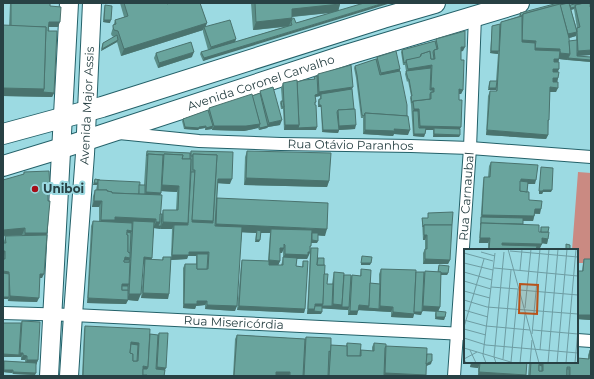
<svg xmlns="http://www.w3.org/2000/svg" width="594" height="379" font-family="Montserrat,sans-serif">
<rect width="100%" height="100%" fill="#9cdae2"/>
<polygon fill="#ca8a82" points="578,172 591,173 591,263 577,263 577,250 572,250"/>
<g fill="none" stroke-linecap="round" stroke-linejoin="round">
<defs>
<g id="street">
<path id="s1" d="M119,133L199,141L281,144L411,146L470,148L591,157"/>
<path id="s2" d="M3,313L73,315L465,334"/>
<polyline points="577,340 591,341"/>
<path id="s3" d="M454,376L470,148L475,16"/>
</g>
<g id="secondary">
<polyline points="49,376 69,3"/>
<path id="s4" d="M69,376L73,315L85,154L92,3"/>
</g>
<g id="primary">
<polyline points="3,134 102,107 383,18 435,3"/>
<path id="s5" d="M3,166L62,148L346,55L519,3"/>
</g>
</defs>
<use href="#street" stroke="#246169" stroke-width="14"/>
<use href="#secondary" stroke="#246169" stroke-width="20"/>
<use href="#primary" stroke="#246169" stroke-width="22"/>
<use href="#street" stroke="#fff" stroke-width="12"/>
<use href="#secondary" stroke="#fff" stroke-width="18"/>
<use href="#primary" stroke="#fff" stroke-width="20"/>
</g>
<g fill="#5a8d87" fill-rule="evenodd">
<polygon points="10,3 50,3 50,6 58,27 49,27 54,93 52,97 3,96 3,25 9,26"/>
<path d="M120,3H200L207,23L205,27L236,39L235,42L284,27L253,30L251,3H340V4L338,11L203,61L200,54L201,52L208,50L203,32V30L121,56L117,42L101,51L102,45L103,43L114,37L112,36L111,34L115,20L124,17ZM330,13L296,23L292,19V17Z"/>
<path d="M591,3V55L577,56L591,57V55V62L559,59L558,62V78L557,82L556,92H550L548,135L546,139L486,135L488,96L490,91H496V90H488L489,83L490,81H496L498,54L490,53L492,28V26L500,24L501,22L519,16L520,13L570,5ZM574,9L577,28V29L571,10ZM576,36V41H569V38Z"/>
<polygon points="105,5 110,23 103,22 104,8"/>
<polygon points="436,39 463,51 461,51 461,60 463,90 461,94 459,94 460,129 460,135 459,137 433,137 433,130 426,130 424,137 413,136 411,105 410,98 411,96 408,81 407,82 405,74 406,71 405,65 403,65 401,52 402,50 435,41"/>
<polygon points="156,53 192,57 158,68 154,58"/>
<polygon points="377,57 400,69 400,71 408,135 394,134 393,136 363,134 363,118 361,118 356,78 354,68 355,66 376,59"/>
<polygon points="318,74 352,89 355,129 339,130 338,133 322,132 321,107 318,107 318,101 319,99 320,99 320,96 315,97 316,102 315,104 316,130 284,130 283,109 281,109 280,103 281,101 282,101 281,88 283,83 314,79 314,77 317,76"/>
<polygon points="260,91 280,125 268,127 267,128 259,130 258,128 244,131 212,130 212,129 205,130 205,128 199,129 198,130 184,129 182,121 183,119 208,110 209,108 260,93"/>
<path d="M147,151L190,153L191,151L230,184L217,183V200V198L325,236L318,235L317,243H311L310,252L311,248L318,258L324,274L327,284H332L333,277L334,272L344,275L351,277L352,275L360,276L361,269L370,283L379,284V274L381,269L416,272L424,273L425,271L438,272L439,265L448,273L447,275H441L440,307L438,311L445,317L444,320L435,319V314L436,311H422L421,315L414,314L413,318L391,317V312L358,310L357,315H348V310L322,308L321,314H307L310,253L307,259H297L296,266L302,267L303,261L305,309L304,313L237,310L241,264L242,260L268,261L270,233H260L259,242H255L256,233L242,232L235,311L205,309V305L196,306L195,309L183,308V268L185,264H196V256H188L187,259L171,260L168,299L141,298L144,264H143L138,301L128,300L126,304L87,303L91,226L93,221L99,222V207H92L93,196L95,190H96L97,185H93L95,179L100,181L144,185L146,154ZM161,191L177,192L176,210H163L162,214H160V195ZM154,228L172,229L171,257H163L162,260H151ZM283,249V257L282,262L281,265H278L280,261V253H282Z"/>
<polygon points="247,151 329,181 327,187 244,185 245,157"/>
<polygon points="491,162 535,184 528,184 527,192 529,200 540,214 535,214 533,221 523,221 523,224 539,232 540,232 541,227 548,239 547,244 542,243 540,248 536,248 536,250 488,250 488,243 479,243 483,182 484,177 488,177 489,166"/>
<polygon points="541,167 551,192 543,192 542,194 539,194 541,170"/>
<path d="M24,172L48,191L47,233L42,278H40L37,302L8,301L3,259V243H4V241ZM22,235V236H10Z"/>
<polygon points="428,213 450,260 448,264 423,264 423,253 425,249 425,240 423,240 422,221 422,218 428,218"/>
<polygon points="584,259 590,320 577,319 577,271 582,271 583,263"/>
<polygon points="22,321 38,360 36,365 35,375 13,374 12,373 3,372 3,363 4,361 25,362 25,360 21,360 21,357 3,357"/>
<polygon points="85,326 150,334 158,335 159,333 165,370 164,376 82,376 84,330"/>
<polygon points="237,335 305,339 306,337 331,345 346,346 347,343 361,352 361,350 372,351 372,347 374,343 386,346 427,354 431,364 426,366 425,376 233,376 235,339"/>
<polygon points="590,350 591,376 528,376 529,362 577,362 588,359 588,355"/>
<polygon points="471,362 527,362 525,376 478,376 478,368 470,367"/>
</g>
<g fill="#4a736e">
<polygon points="384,3 391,3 203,61 204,58"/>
<polygon points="340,4 338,12 289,17 292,9"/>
<polygon points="575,7 574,9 570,10 571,8"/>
<polygon points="292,18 289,26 253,30 256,22"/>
<polygon points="104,20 111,20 110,23 103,22"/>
<polygon points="49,22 60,22 58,27 47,27"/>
<polygon points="207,23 205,28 204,27 203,30 121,56 124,49"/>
<polygon points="577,32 576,36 566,39 567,34"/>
<polygon points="236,39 234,44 209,51 211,47"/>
<polygon points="118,40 117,42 101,51 102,49"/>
<polygon points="522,40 536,41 533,47 520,47"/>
<polygon points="461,47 465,47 463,51 459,52"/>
<polygon points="535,48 560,49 558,56 533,55"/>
<polygon points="591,50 591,55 576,56 578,51"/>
<polygon points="491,51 498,51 498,54 490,53"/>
<polygon points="194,52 192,57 158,68 159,63"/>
<polygon points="560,53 570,54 567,60 559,59 558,64 552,63 554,59 558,59"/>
<polygon points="568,58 591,60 591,62 567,60"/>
<polygon points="432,65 430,70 407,73 408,69"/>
<polygon points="400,69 399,74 379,78 381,73"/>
<polygon points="553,69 559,69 557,74 552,74"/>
<polygon points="553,78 558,78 557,83 551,83"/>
<polygon points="353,87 351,92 321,94 320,96 315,97 315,95 318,94 319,92"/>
<polygon points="550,87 558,88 556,92 548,92"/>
<polygon points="3,88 44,89 54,93 52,97 3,96"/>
<polygon points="431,88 434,88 433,93 429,92"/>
<polygon points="489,88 496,88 496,90 488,90"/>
<polygon points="459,89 463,90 461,94 458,94"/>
<polygon points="319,105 321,105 321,107 318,107"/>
<polygon points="414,109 419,109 418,114 413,111"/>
<polygon points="282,120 280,125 268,127 267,128 259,130 260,128 267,126 269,123"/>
<polygon points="260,124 258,128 244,131 212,130 214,126"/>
<polygon points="285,125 299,125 317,127 316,130 284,130"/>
<polygon points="356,125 355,129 339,130 338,133 322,132 323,130 338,130 339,126"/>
<polygon points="206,126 205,128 199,129 198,130 184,129 185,127 199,127"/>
<polygon points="213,126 212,129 205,130 206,128"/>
<polygon points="420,126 461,127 459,131 434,128 433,130 418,130"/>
<polygon points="394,129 410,130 408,135 394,134 393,136 363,134 365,130"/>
<polygon points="487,130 548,135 546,139 486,135"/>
<polygon points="414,134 425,134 424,137 413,136"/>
<polygon points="434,134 460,135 459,137 433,137"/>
<polygon points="246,178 329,181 327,187 244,185"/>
<polygon points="218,179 232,179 230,184 216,183"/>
<polygon points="521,179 536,180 535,184 520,184"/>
<polygon points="94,183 98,183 97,185 93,185"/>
<polygon points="162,185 179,186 177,192 160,191"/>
<polygon points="543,190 552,190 551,192 543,192 542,194 539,194 539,191"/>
<polygon points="146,192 161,193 160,197 144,197"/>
<polygon points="94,201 102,201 99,207 92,207"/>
<polygon points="535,209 541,209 540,214 533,213"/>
<polygon points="482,215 534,216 533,221 481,220"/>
<polygon points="115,217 156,219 154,225 133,221 132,225 98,226 101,220"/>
<polygon points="192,220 213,221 211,228 190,227"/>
<polygon points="156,222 160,222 161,226 160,229 153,228"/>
<polygon points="163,222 188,223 186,230 174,225 172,229 160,229"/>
<polygon points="216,224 327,229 325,236 311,235 271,229 270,233 257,233 257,230 256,233 214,231"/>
<polygon points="25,228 22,235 3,236 3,230"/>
<polygon points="127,230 132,231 130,235 126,235"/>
<polygon points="25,233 47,233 45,239 23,240"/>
<polygon points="424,235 427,235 425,240 423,240"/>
<polygon points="480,238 490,238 488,243 479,243"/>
<polygon points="542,238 548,239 547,244 541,243"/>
<polygon points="256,240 260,240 259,242 255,242"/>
<polygon points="311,240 318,241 317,243 310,243"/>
<polygon points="502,243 542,244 540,248 500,248"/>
<polygon points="280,248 284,248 282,253 278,252"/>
<polygon points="3,251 5,251 4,256 3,256"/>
<polygon points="189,252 209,252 207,256 197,254 196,256 188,256 187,259 171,260 172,255"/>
<polygon points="310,252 307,259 283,258 285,254"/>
<polygon points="125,257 130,258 129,262 124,260"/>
<polygon points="144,257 152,258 150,264 145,259 144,264 141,264"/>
<polygon points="425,259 450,260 448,264 423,264"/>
<polygon points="269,260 280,261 278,266 268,265"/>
<polygon points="361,263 371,263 370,265 361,265"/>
<polygon points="3,271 9,272 8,276 3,276"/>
<polygon points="438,272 448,273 447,275 437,275"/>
<polygon points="40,274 44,274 42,278 39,278"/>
<polygon points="122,284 129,284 127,288 121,288"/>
<polygon points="143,293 169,294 168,299 141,298"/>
<polygon points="129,294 141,294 138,301 128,300 126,304 87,303 88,298 127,300"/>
<polygon points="10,296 39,298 37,302 8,301"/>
<polygon points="3,297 9,297 8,299 3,299"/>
<polygon points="197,301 207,301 205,305 196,306 195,309 183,308 184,304"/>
<polygon points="315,304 323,304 332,306 333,304 342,305 349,307 348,310 314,308"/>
<polygon points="207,305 237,306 235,311 205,309"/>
<polygon points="359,305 369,306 379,309 380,306 393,307 391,312 357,310"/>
<polygon points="239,306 305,309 304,313 237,310"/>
<polygon points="423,306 440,307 438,312 422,311"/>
<polygon points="308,309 315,309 322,312 321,314 307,314"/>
<polygon points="350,311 358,311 357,315 348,315"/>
<polygon points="393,312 422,312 421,315 414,314 413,318 391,317"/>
<polygon points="577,315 591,315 591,316 590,320 577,319"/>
<polygon points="436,317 445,317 444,320 435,319"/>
<polygon points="131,342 139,343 138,347 130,344"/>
<polygon points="20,353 23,353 21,357 3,357 3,354 19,355"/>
<polygon points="23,355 27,356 25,360 21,360"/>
<polygon points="27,360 38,360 36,365 25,364"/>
<polygon points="432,361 431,364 424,367 425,365"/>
<polygon points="472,362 480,363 478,368 470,367"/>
<polygon points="539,363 543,363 542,368 539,365"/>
<polygon points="143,366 148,367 146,371 142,371"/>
<polygon points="157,367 166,368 164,372 155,372"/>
<polygon points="4,370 13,370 12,373 3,372"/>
<polygon points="13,372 36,373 35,375 13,374"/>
<polygon points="276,372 290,372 289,376 275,376"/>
<polygon points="479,372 526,375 525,376 478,376"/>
<polygon points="385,373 426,375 425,376 383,376"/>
</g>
<g fill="#69a49d" stroke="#4a736e" fill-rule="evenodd">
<polygon points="11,3 50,3 50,6 61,7 60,22 49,22 48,31 57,31 54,93 43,92 44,89 46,27 11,26"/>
<polygon points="124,3 166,3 167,4 170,3 200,3 207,23 124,49 118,31 114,30 113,27 113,25 116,24 115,20 128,16"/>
<polygon points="255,3 340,3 340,4 292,9 292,18 256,22"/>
<polygon points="364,3 384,3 204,58 201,52 292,25 291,22 292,19 294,18 296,23"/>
<polygon points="558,3 568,3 560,5 560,4 523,14 522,16 521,16 520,13"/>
<polygon points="568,3 569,3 577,32 577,28 580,27 575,5 584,3 590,3 590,7 591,7 591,50 578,51 577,32 568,34 560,5"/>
<polygon points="580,3 584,3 575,5 575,7 571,8 570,5"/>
<polygon points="560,4 569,38 570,54 560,53 560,49 535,48 536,41 522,40 523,14"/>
<polygon points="105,5 112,6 111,20 104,20"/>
<polygon points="522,16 522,42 535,43 535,50 560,51 559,59 554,59 554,62 559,62 559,69 553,69 553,72 559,72 558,78 553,78 553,82 558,82 558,88 550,87 549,120 548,120 548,135 487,130 490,91 497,91 501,22"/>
<polygon points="230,20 236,39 211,47 204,27"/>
<polygon points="500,24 499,51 491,51 492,26"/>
<polygon points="3,25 46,27 44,89 3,88"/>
<polygon points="465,31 465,47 461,47 461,60 464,60 463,90 459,89 459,100 462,100 461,127 420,126 419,109 414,109 413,101 431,99 431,92 434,92 434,88 431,88 432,65 408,69 406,60 421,56 421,54 430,51 431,59 435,59 434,50 438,49 436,39"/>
<polygon points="117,35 118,40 102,49 103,43"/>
<polygon points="577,40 577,56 591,57 591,60 568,58 570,54 569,41"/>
<polygon points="435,41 437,49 434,50 433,52 434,59 431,59 430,51 421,54 420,57 406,60 406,62 404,63 402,50"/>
<polygon points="191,42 194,52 159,63 156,53"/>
<polygon points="396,51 400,69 381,73 377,57"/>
<polygon points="376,59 380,75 400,71 407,105 407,116 365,113 364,116 362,115 357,75 355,66"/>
<polygon points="351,65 353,87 319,92 318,74"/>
<polygon points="431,68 430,90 433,90 433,92 431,92 430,94 430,99 413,101 412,103 411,96 412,96 409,79 408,79 406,71"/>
<polygon points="317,76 318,94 315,95 316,102 315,102 315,105 316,105 317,127 298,128 299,125 297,82 304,80 315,79 314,77"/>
<polygon points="297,80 299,125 285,125 283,83"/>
<polygon points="490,81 497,81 496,88 489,88"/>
<polygon points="273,87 282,120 269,123 260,91"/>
<polygon points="352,89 354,109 338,110 337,112 339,130 323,130 321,105 319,105 319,99 321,99 321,94"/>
<polygon points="260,93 268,126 260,128 259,126 260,124 252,96"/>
<polygon points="252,94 260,124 246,126 214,126 209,108"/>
<polygon points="281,101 283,101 284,107 282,107"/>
<polygon points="355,109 356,125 339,126 338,110"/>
<polygon points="208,110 213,126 206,128 206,126 199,127 199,128 185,127 183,119"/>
<polygon points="413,111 418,111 419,128 426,128 425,134 414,134"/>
<polygon points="365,113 408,116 410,130 394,129 395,131 365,130"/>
<polygon points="434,128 460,129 460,135 434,134"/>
<polygon points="147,151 190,153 190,159 182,159 183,155 164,154 163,156 163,155 148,154 147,156"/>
<polygon points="191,151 233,152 232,179 218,179 215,226 242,227 237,306 207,305 207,301 197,301 197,304 184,304 185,264 197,264 197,269 208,269 209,252 189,252 189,255 172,255 174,225 188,225 188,223 191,172 195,172 192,222 213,223 213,221 217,155 193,154 193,156 191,156"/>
<polygon points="247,151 331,153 329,181 246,178"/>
<polygon points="148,154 163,155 161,193 146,192"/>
<polygon points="164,154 183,155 182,159 191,159 188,223 163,222 163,210 178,210 179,186 162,185"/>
<polygon points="193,154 217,155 213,221 192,220 195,170 193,170"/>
<polygon points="491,162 538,165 536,180 521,179 520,191 529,192 529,200 542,201 541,209 535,209 534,216 482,215 484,177 490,177"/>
<polygon points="541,167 553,168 552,190 543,190 543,191 539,191"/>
<polygon points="49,171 50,188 48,188 48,201 50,201 47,233 25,233 25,228 3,230 3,180 24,174 24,172"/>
<polygon points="95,179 100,180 100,181 98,180 98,183 94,183"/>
<polygon points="98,180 140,182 139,194 112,193 112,192 107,191 107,190 98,190"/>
<polygon points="520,181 528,182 527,192 520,191"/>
<rect x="139" y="185" width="6" height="9"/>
<polygon points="95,190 107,190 107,191 112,192 112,193 162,195 160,222 156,222 156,219 115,217 115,220 101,220 102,201 94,201"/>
<polygon points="217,198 328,203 327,229 216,224"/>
<polygon points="453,212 452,225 424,225 423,227 422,218 428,218 428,213"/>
<polygon points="160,214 162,214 161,226 158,226 160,222"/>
<polygon points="481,217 523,218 523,224 481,223 481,225"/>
<polygon points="93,221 132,223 132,231 127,230 127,235 128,235 128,252 130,253 130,258 125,257 124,262 130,262 129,284 122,284 122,290 128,290 128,300 88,298"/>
<polygon points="133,221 154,222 152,258 144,257 141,294 129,294"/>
<polygon points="481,223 539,225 539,232 549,232 548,239 542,238 542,244 502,243 502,245 537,246 536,250 489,250 490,238 480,238"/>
<polygon points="424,225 452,225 450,260 425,259 425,249 427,249 427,235 424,235"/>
<polygon points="541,227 549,227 548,232 541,232"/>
<polygon points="271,229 312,230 311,246 310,246 310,252 308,252 308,255 285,254 285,245 284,244 284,248 280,248 280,261 269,260"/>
<polygon points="257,230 261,231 260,240 256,240"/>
<polygon points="127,232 131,233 130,253 128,252 128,235 127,235"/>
<polygon points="312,233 318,233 318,241 312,240"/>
<polygon points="47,235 44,274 40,274 39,298 10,296 9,272 3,271 3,259 5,259 5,251 3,251 3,243 6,243 5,236"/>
<polygon points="566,244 570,245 570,250 566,250"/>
<polygon points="311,248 318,248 317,265 325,265 323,304 315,304 315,309 308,309"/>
<polygon points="197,254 208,254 207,269 197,269"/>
<polygon points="362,256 372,257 371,263 361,263"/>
<polygon points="163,257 171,257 169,294 143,293 145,259 163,260"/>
<polygon points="283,257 297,258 296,266 303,267 303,261 308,261 305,309 239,306 242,260 269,261 269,265 283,265"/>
<polygon points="318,258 324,258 324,265 317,265"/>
<polygon points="584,259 591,259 591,315 577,315 577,271 583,271"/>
<polygon points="124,260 130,260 129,262 124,262"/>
<polygon points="439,265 449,266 448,273 441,273 441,272 438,272"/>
<polygon points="361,269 371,270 369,306 359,305 358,311 350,311 352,275 361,276"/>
<polygon points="381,269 416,270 414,314 393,312 393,307 380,306"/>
<polygon points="425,271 441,272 440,307 423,306"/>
<polygon points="334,272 344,273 342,305 333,304"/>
<polygon points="416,272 424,272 422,312 414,312"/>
<polygon points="3,273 9,274 9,297 3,297"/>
<polygon points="324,274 328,274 327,284 333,284 332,306 322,306 323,304"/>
<polygon points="344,275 351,275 349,307 342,307 342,305"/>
<polygon points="370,283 380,284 379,309 368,308 369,306"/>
<rect x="122" y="286" width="6" height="4"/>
<polygon points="315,306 322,306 322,312 314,311"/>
<polygon points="436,311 446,312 445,317 436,317"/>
<polygon points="22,321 40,322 38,360 27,360 27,356 23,355 23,353 20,353"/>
<polygon points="3,323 21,323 19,355 3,354"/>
<path d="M85,326L150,329L148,367L143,366V375H147V376H83ZM131,342L139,343L138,361H133V354L130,353Z"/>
<polygon points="159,333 168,333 166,368 157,367"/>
<polygon points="150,334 158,335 156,369 165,370 164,376 147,376 147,375 143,375 143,369 147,369 148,367"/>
<polygon points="237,335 305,339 303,376 290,376 290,372 276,372 276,376 234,376"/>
<polygon points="306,337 331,338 331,352 329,351 328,376 304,376"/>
<polygon points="347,343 361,344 360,356 347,356"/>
<polygon points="374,343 386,344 386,346 385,348 384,375 386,375 386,376 329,376 331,345 347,346 347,356 361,356 361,350 374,351"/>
<polygon points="131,344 138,345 137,361 133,361 133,354 130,353"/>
<polygon points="386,346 427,348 426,375 385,373"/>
<path d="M590,350H591V376H570V367H567V376H530L531,362H577V358L589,359ZM539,363H543V371H539Z"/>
<polygon points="427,354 432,354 432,361 426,364"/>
<polygon points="4,361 36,363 36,373 13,372 13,370 4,370"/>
<polygon points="472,362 527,362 526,375 479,372 480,363"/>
<polygon points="539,365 542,366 542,371 539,371"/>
<rect x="567" y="369" width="2" height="7"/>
</g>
<circle fill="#a50d17" stroke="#9cdae2" stroke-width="1.5" cx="35" cy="189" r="4"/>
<g text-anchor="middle" stroke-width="4" stroke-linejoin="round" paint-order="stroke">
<g font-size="12" fill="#284144" stroke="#9cdae2">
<text dy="4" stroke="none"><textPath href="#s5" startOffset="271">Avenida Coronel Carvalho</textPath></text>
<text dy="4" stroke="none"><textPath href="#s4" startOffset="271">Avenida Major Assis</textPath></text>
<text dy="4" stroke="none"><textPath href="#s1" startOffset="232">Rua Otávio Paranhos</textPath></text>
<text dy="4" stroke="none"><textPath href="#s3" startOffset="180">Rua Carnaubal</textPath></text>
<text dy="4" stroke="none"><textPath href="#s2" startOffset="231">Rua Misericórdia</textPath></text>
</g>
<g font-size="12" font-weight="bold" fill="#284144" stroke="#9cdae2" text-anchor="start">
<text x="43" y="193">Uniboi</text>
</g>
</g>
<g transform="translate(464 249)">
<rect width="114" height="114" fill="#9cdae2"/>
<path fill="none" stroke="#6e9da3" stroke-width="1" d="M44,0L75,114M46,2L114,8M17,3L31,7M0,4L29,12M0,14L29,21M30,19L114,27M56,21L58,0M0,23L28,31M0,32L27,40M27,38L54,40M56,41L114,46M0,42L26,49M0,51L23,58L114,65M61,59L67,0M0,61L24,68M0,71L22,77L66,81M0,78L20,10M0,80L22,86M69,81L114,85M68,85L76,0M0,89L22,96L114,104M0,99L50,114M6,101L12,114M76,101L85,0M39,110L47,21M47,113L54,40M2,114L0,110L13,103M22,114L19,106L31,4M32,114L30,108L40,3M56,114L61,65M66,114L68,91M84,114L94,0M93,114L103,0M102,114L112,0M111,114L114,80"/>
<path fill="#b8531a" fill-opacity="0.15" stroke="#b8531a" stroke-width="2" d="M56,35L74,36L73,65L55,64Z"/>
<rect width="114" height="114" fill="none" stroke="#284144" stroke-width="2"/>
</g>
<rect width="594" height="379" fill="none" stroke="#284144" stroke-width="8"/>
</svg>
